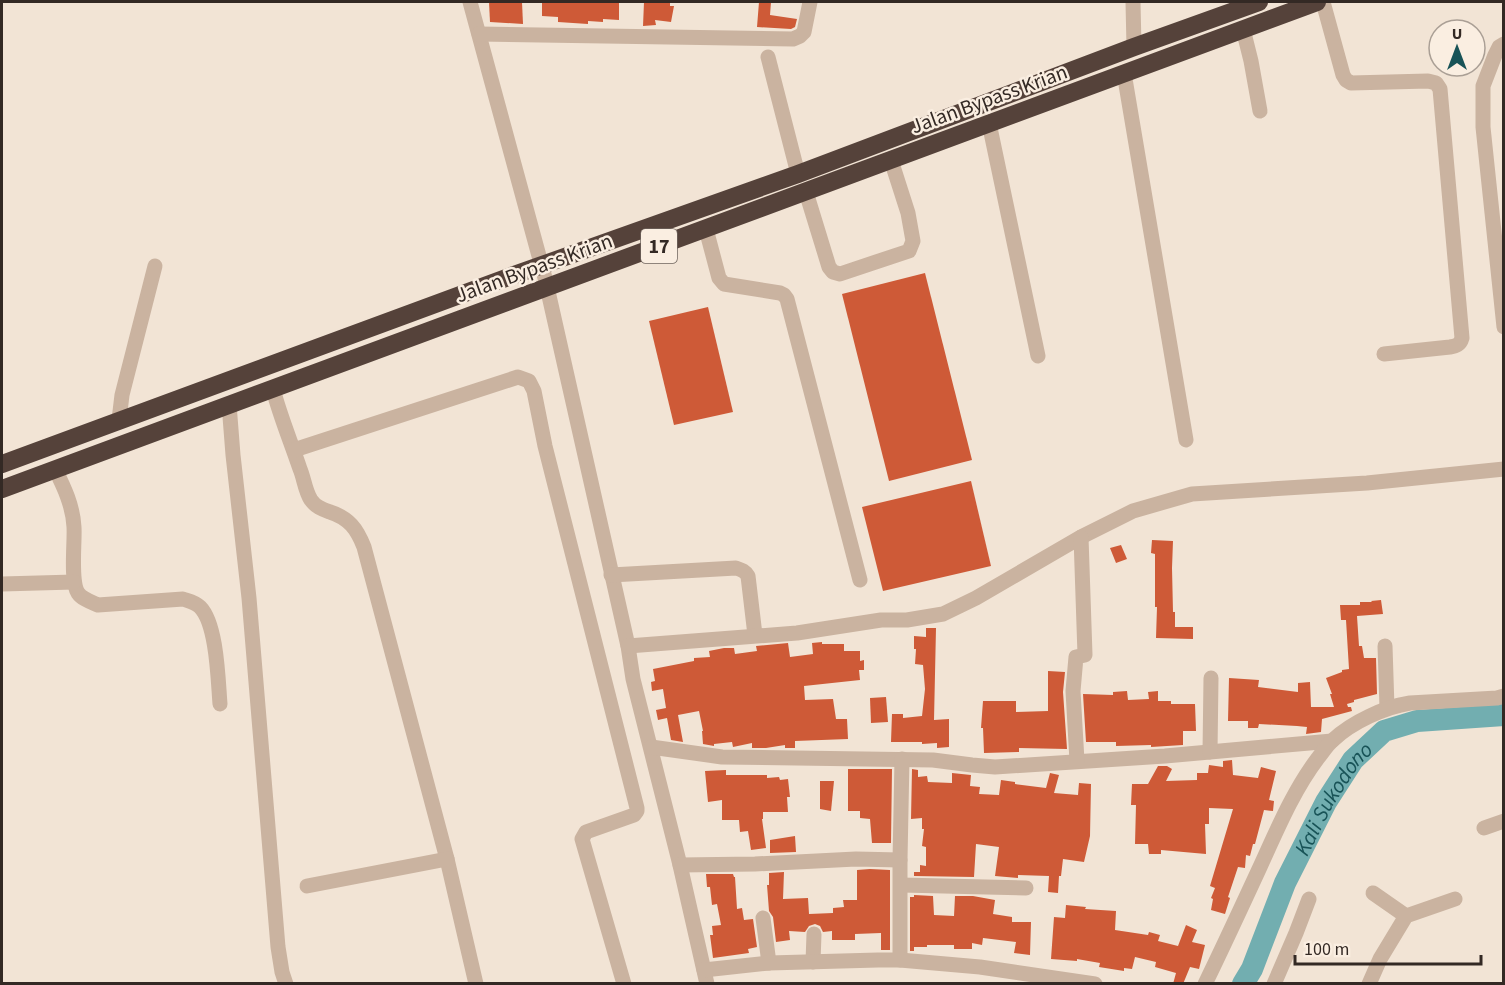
<svg xmlns="http://www.w3.org/2000/svg" width="1505" height="985" font-family="'Source Sans 3',sans-serif">
<rect width="100%" height="100%" fill="#f2e4d5"/>
<g fill="none" stroke-linecap="round" stroke-linejoin="round">
<path stroke="#72aeb0" stroke-width="22" id="s1" d="M1243,984L1252,969L1285,883L1326,802L1353,760L1384,731L1417,721L1504,715"/>
</g>
<g fill="#ce5a37">
<polygon points="489,2 522,2 523,24 490,22"/>
<polygon points="542,2 619,2 619,20 603,19 603,22 588,21 588,24 558,22 558,17 542,16"/>
<polygon points="644,2 670,2 670,6 674,6 671,22 655,20 656,25 643,26"/>
<polygon points="759,2 771,2 770,15 797,19 795,27 791,29 757,27"/>
<polygon points="925,273 972,460 889,481 842,294"/>
<polygon points="708,307 733,412 674,425 649,321"/>
<polygon points="971,481 991,566 883,591 862,507"/>
<polygon points="1152,540 1173,541 1172,568 1173,612 1175,612 1175,627 1193,627 1193,639 1156,638 1157,607 1155,607 1155,554 1151,553"/>
<polygon points="1121,545 1127,559 1116,563 1110,548"/>
<polygon points="1381,600 1383,614 1357,616 1359,646 1362,646 1364,658 1376,658 1377,694 1354,700 1354,702 1347,704 1348,707 1351,707 1352,711 1322,719 1321,732 1306,734 1307,727 1297,726 1259,724 1258,728 1248,728 1248,721 1228,721 1229,678 1259,680 1258,687 1298,692 1298,683 1310,682 1311,707 1334,707 1330,694 1332,694 1326,678 1342,672 1342,670 1349,669 1346,620 1341,620 1340,605 1360,605 1360,602 1372,602 1371,601"/>
<polygon points="926,628 936,628 934,720 949,719 949,747 937,748 937,743 922,744 922,742 891,742 892,714 903,714 903,718 922,716 925,689 923,665 915,664 916,649 914,649 914,636 926,637"/>
<polygon points="822,642 822,644 844,644 844,651 860,651 860,661 864,660 864,670 859,670 860,680 804,686 805,700 833,699 836,719 847,719 848,739 795,741 795,748 785,748 785,745 766,748 752,748 752,743 733,747 732,742 714,744 714,746 703,744 702,731 703,731 699,711 678,715 683,742 671,740 667,718 658,720 656,710 666,708 663,689 652,691 651,682 655,681 653,669 694,661 694,658 710,657 709,651 724,648 734,648 735,654 757,651 756,646 788,643 790,657 813,654 812,643"/>
<polygon points="1048,671 1065,672 1063,692 1067,749 1019,748 1019,752 984,753 983,728 981,728 983,701 1016,701 1016,712 1048,711"/>
<polygon points="1127,691 1128,700 1149,699 1148,692 1158,691 1158,701 1171,701 1171,704 1195,704 1196,731 1183,731 1183,745 1151,747 1151,745 1116,746 1116,742 1086,742 1083,694 1113,695 1113,692"/>
<polygon points="886,697 888,722 871,723 870,698"/>
<polygon points="1232,760 1233,775 1258,778 1261,767 1276,771 1269,800 1274,801 1273,811 1264,810 1255,844 1253,844 1250,856 1246,855 1245,868 1238,867 1228,897 1230,898 1225,914 1211,910 1213,899 1211,898 1215,888 1210,886 1233,809 1209,808 1209,824 1205,824 1206,854 1161,850 1161,854 1149,854 1148,844 1135,844 1136,805 1131,805 1132,784 1148,784 1158,766 1167,766 1172,769 1166,781 1197,780 1197,773 1208,773 1209,765 1223,767 1223,761"/>
<polygon points="848,769 892,769 891,843 872,843 870,819 860,818 860,811 848,811"/>
<polygon points="912,769 918,770 918,777 927,776 928,782 952,783 952,773 971,775 970,786 980,787 979,794 999,795 1001,780 1015,782 1015,784 1046,788 1050,773 1059,775 1054,793 1078,795 1079,783 1091,784 1090,836 1084,862 1063,859 1061,876 1059,876 1058,893 1048,892 1049,876 1018,875 1018,878 995,876 999,847 976,844 974,877 914,876 914,872 920,872 920,865 926,866 926,847 922,846 924,829 922,829 922,818 911,819"/>
<polygon points="726,770 726,775 767,775 767,778 779,777 780,780 788,779 790,797 787,797 788,812 763,812 763,819 762,819 766,848 751,850 748,831 740,832 739,820 722,820 722,800 708,802 705,771"/>
<polygon points="820,781 834,781 831,811 820,809"/>
<polygon points="795,836 796,852 770,853 770,840"/>
<polygon points="870,869 890,870 890,950 881,950 881,933 855,934 855,940 832,940 832,931 823,932 820,926 815,924 809,926 805,932 789,931 790,940 776,942 773,917 769,911 767,885 769,885 769,873 784,872 783,899 808,898 809,914 833,913 833,908 844,907 843,900 857,900 857,870"/>
<polygon points="706,874 733,874 734,877 735,877 737,909 742,908 744,920 753,919 757,947 748,949 749,953 713,958 710,935 713,935 712,926 721,925 717,904 712,905 710,887 707,887"/>
<polygon points="914,895 933,896 934,915 954,916 955,896 973,896 995,900 993,914 1012,917 1012,922 1031,922 1030,955 1014,953 1016,942 983,938 982,945 972,943 972,949 954,949 954,945 927,945 927,947 914,947 914,951 910,951 910,897 914,897"/>
<polygon points="1066,905 1086,907 1085,909 1116,911 1115,930 1148,935 1149,932 1160,935 1158,941 1178,946 1186,925 1197,930 1192,942 1205,945 1199,969 1190,967 1183,984 1173,984 1176,973 1155,967 1156,962 1135,957 1132,969 1124,968 1124,971 1099,967 1100,963 1077,959 1077,961 1051,959 1054,917 1065,918"/>
</g>
<g fill="none" stroke-linecap="round" stroke-linejoin="round">
<g stroke="#cab3a0" stroke-width="15">
<polyline points="470,2 545,278 628,646 633,679 680,865 707,984"/>
<polyline points="1133,2 1134,47"/>
<path d="M1323,2L1343,75L1346,80L1351,83L1428,81L1436,83L1440,89L1462,338C1460,345 1456,346 1450,347L1384,354"/>
<polyline points="1243,29 1251,61 1260,111"/>
<polyline points="479,34 793,39 800,36 804,32 810,2"/>
<polyline points="1504,44 1499,47 1495,55 1483,86 1483,127 1504,327"/>
<polyline points="768,57 798,174"/>
<polyline points="1124,73 1186,440"/>
<polyline points="989,123 1038,356"/>
<polyline points="806,192 829,267 833,272 840,274 909,251 913,241 908,213 891,160"/>
<polyline points="706,229 719,278 724,284 780,293 784,295 787,299 860,580"/>
<path d="M273,389C280,416 291,442 300,469C304,478 305,491 311,500C316,507 322,509 330,512C349,518 357,529 364,547L447,859L476,984"/>
<polyline points="229,404 233,455 249,598 278,947 282,972 286,984"/>
<polyline points="119,420 122,395 155,266"/>
<polyline points="294,450 518,377 529,381 534,391 545,446 637,808 637,811 634,815 586,832 582,839 624,984"/>
<path d="M55,469C64,487 73,506 74,527C75,542 70,581 78,593C82,599 91,602 98,605L183,599C189,601 195,602 200,607C217,624 218,680 220,704"/>
<path d="M611,575L736,568C742,570 745,571 748,576L755,635"/>
<polyline points="2,584 74,582"/>
<polyline points="628,646 797,633 881,620 907,620 943,614 976,598 1081,537 1133,511 1192,494 1367,483 1504,469"/>
<polyline points="1385,646 1387,708"/>
<polyline points="651,747 722,757 933,760 972,765 995,767 1165,756 1332,741"/>
<polyline points="1210,752 1211,678"/>
<polyline points="1077,761 1073,691 1076,657 1085,655 1081,537"/>
<polyline points="1484,828 1504,821"/>
<polyline points="680,865 755,864 856,859 900,860"/>
<polyline points="901,885 1026,888"/>
<polyline points="307,886 447,859"/>
<polyline points="1373,893 1406,916"/>
<polyline points="763,918 769,963"/>
<polyline points="900,960 900,860 902,759"/>
<polyline points="813,962 814,934"/>
<polyline points="704,970 769,963 878,960 900,960 980,967 1095,984"/>
<path d="M1205,984C1224,945 1242,906 1260,867C1277,830 1293,791 1318,758C1323,752 1327,745 1333,740C1352,722 1385,707 1410,703L1497,698L1504,696"/>
<polyline points="1274,984 1296,933 1309,899"/>
<polyline points="1369,984 1380,959 1406,916 1455,899"/>
</g>
<g stroke="#55423a" stroke-width="18">
<polyline points="2,464 514,275 798,174 1134,47 1259,2"/>
<polyline points="2,489 1317,2"/>
</g>
</g>
<g text-anchor="middle" stroke-width="5" stroke-linejoin="round" paint-order="stroke">
<rect fill="#faeee1" stroke="#6f645d" stroke-width="1.5" x="641" y="229" width="36" height="34" rx="4.5"/>
<g font-size="20" font-weight="bold" fill="#332924">
<text x="659" y="253">17</text>
</g>
<g font-size="21" fill="#332924" stroke="#faeee1">
<text transform="translate(989 99) rotate(-20)" y="7">Jalan Bypass Krian</text>
<text transform="translate(534 268) rotate(-20)" y="7">Jalan Bypass Krian</text>
</g>
<g font-size="22" font-style="italic" fill="#185357" stroke="#faeee1">
<text dy="8" stroke="none"><textPath href="#s1" startOffset="207">Kali Sukodono</textPath></text>
</g>
</g>
<rect width="1505" height="985" fill="none" stroke="#332924" stroke-width="6"/>
<g transform="translate(1457 48)"><circle r="28" fill="#faeee1" stroke="#aa9f95" stroke-width="1.5"/>
<path d="M0-4.5L10 22L0 15L-10 22Z" fill="#185357"/>
<text y="-9" font-size="16" font-weight="bold" text-anchor="middle" fill="#332924">U</text>
</g>
<path d="M1295 955v9h186v-9" fill="none" stroke="#332924" stroke-width="3"/>
<text x="1304" y="955" font-size="18" fill="#332924" stroke="#faeee1" stroke-width="4.5" paint-order="stroke">100 m</text>
</svg>
